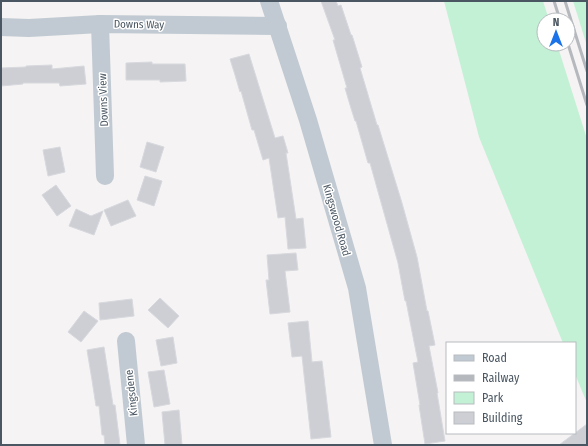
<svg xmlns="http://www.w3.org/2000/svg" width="588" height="446" font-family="'Fira Sans Condensed',sans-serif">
<rect width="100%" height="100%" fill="#f5f3f3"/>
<g fill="#c3f1d5">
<polygon points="444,1 543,1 549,20 544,20 544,44 557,44 587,139 587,403 575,374 575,343 563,343 479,137"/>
<polygon points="573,1 587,1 587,46"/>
</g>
<g fill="#cdcfd5" stroke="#d7d9de">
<polygon points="321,1 336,1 338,6 341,5 351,35 352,35 362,67 360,68 377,125 378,125 402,203 417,257 427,311 428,311 435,345 429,346 438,393 437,393 445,441 425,444 419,405 420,405 413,363 418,362 406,301 405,301 398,263 370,163 368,163 356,121 355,121 350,105 345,88 347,88 333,40 335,40"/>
<polygon points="249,54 275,138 283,136 288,153 286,153 296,219 303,218 306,248 288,249 285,217 278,218 269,158 263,160 254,130 252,130 241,91 240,92 235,75 230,59"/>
<polygon points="152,62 152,64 185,64 186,81 160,82 160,80 126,80 126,63"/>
<polygon points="52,65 52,69 84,66 86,84 60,86 59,83 23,83 23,84 1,86 1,68 26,67 26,66"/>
<polygon points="147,142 164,147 156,172 140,167"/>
<polygon points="60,147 65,172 48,176 43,150"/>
<polygon points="145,176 162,181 154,206 137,200"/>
<polygon points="56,185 71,206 57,216 42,195"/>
<polygon points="128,200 136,216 111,226 104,210"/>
<polygon points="76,209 91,216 103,211 94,235 69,226"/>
<polygon points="296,253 298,270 285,271 290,312 270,314 266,280 269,280 267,255"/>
<polygon points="160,298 179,316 168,328 148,310"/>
<polygon points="132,299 134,316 100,320 99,303"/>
<polygon points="84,311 98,321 81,342 68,332"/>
<polygon points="308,321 312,362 322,361 331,437 311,439 302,356 292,357 288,323"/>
<polygon points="173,337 177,363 161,366 156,340"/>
<polygon points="104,347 113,405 115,405 120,445 105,445 104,435 102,435 99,406 96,406 92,380 87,350"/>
<polygon points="164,370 170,404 154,407 148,372"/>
<polygon points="179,410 182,445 165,445 162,412"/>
<polygon points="587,424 587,445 559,445"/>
</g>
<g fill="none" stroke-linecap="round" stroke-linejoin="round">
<g stroke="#c1cad2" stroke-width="18">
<polyline points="269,1 308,120 357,288 383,445"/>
<polyline points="100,24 105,176"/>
<polyline points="1,27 29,28 100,24 278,26"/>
<polyline points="126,341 136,445"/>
</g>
<g stroke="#b5b8bd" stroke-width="3">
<polyline points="554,1 560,20"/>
<polyline points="565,1 587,71"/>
<polyline points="568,44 587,105"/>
</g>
</g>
<g text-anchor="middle" stroke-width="3" stroke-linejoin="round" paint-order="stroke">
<g font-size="11" fill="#4a5661" stroke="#fff">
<text transform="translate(139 24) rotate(1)" y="4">Downs Way</text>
<text transform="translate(103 100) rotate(-92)" y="4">Downs View</text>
<text transform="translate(337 220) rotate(74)" y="4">Kingswood Road</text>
<text transform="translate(131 393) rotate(-96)" y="4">Kingsdene</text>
</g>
</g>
<rect width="588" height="446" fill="none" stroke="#4a5661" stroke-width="4"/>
<rect x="446" y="342" width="130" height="92" fill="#ffffff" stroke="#b7bbc0"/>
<rect x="454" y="355" width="20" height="6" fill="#c1cad2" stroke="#b7bbc0"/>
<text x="482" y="362" font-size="12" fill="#4a5661">Road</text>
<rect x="454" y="375" width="20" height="6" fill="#b5b8bd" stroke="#b7bbc0"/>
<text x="482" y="382" font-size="12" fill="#4a5661">Railway</text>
<rect x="454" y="392" width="20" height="12" fill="#c3f1d5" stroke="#b7bbc0"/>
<text x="482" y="402" font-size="12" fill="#4a5661">Park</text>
<rect x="454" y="412" width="20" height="12" fill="#cdcfd5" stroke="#b7bbc0"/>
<text x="482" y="422" font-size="12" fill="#4a5661">Building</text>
<g transform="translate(556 32)"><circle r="19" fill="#ffffff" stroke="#b7bbc0"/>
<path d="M0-3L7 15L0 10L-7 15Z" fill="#1a73e8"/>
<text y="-6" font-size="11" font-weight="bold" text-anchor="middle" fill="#4a5661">N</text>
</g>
</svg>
